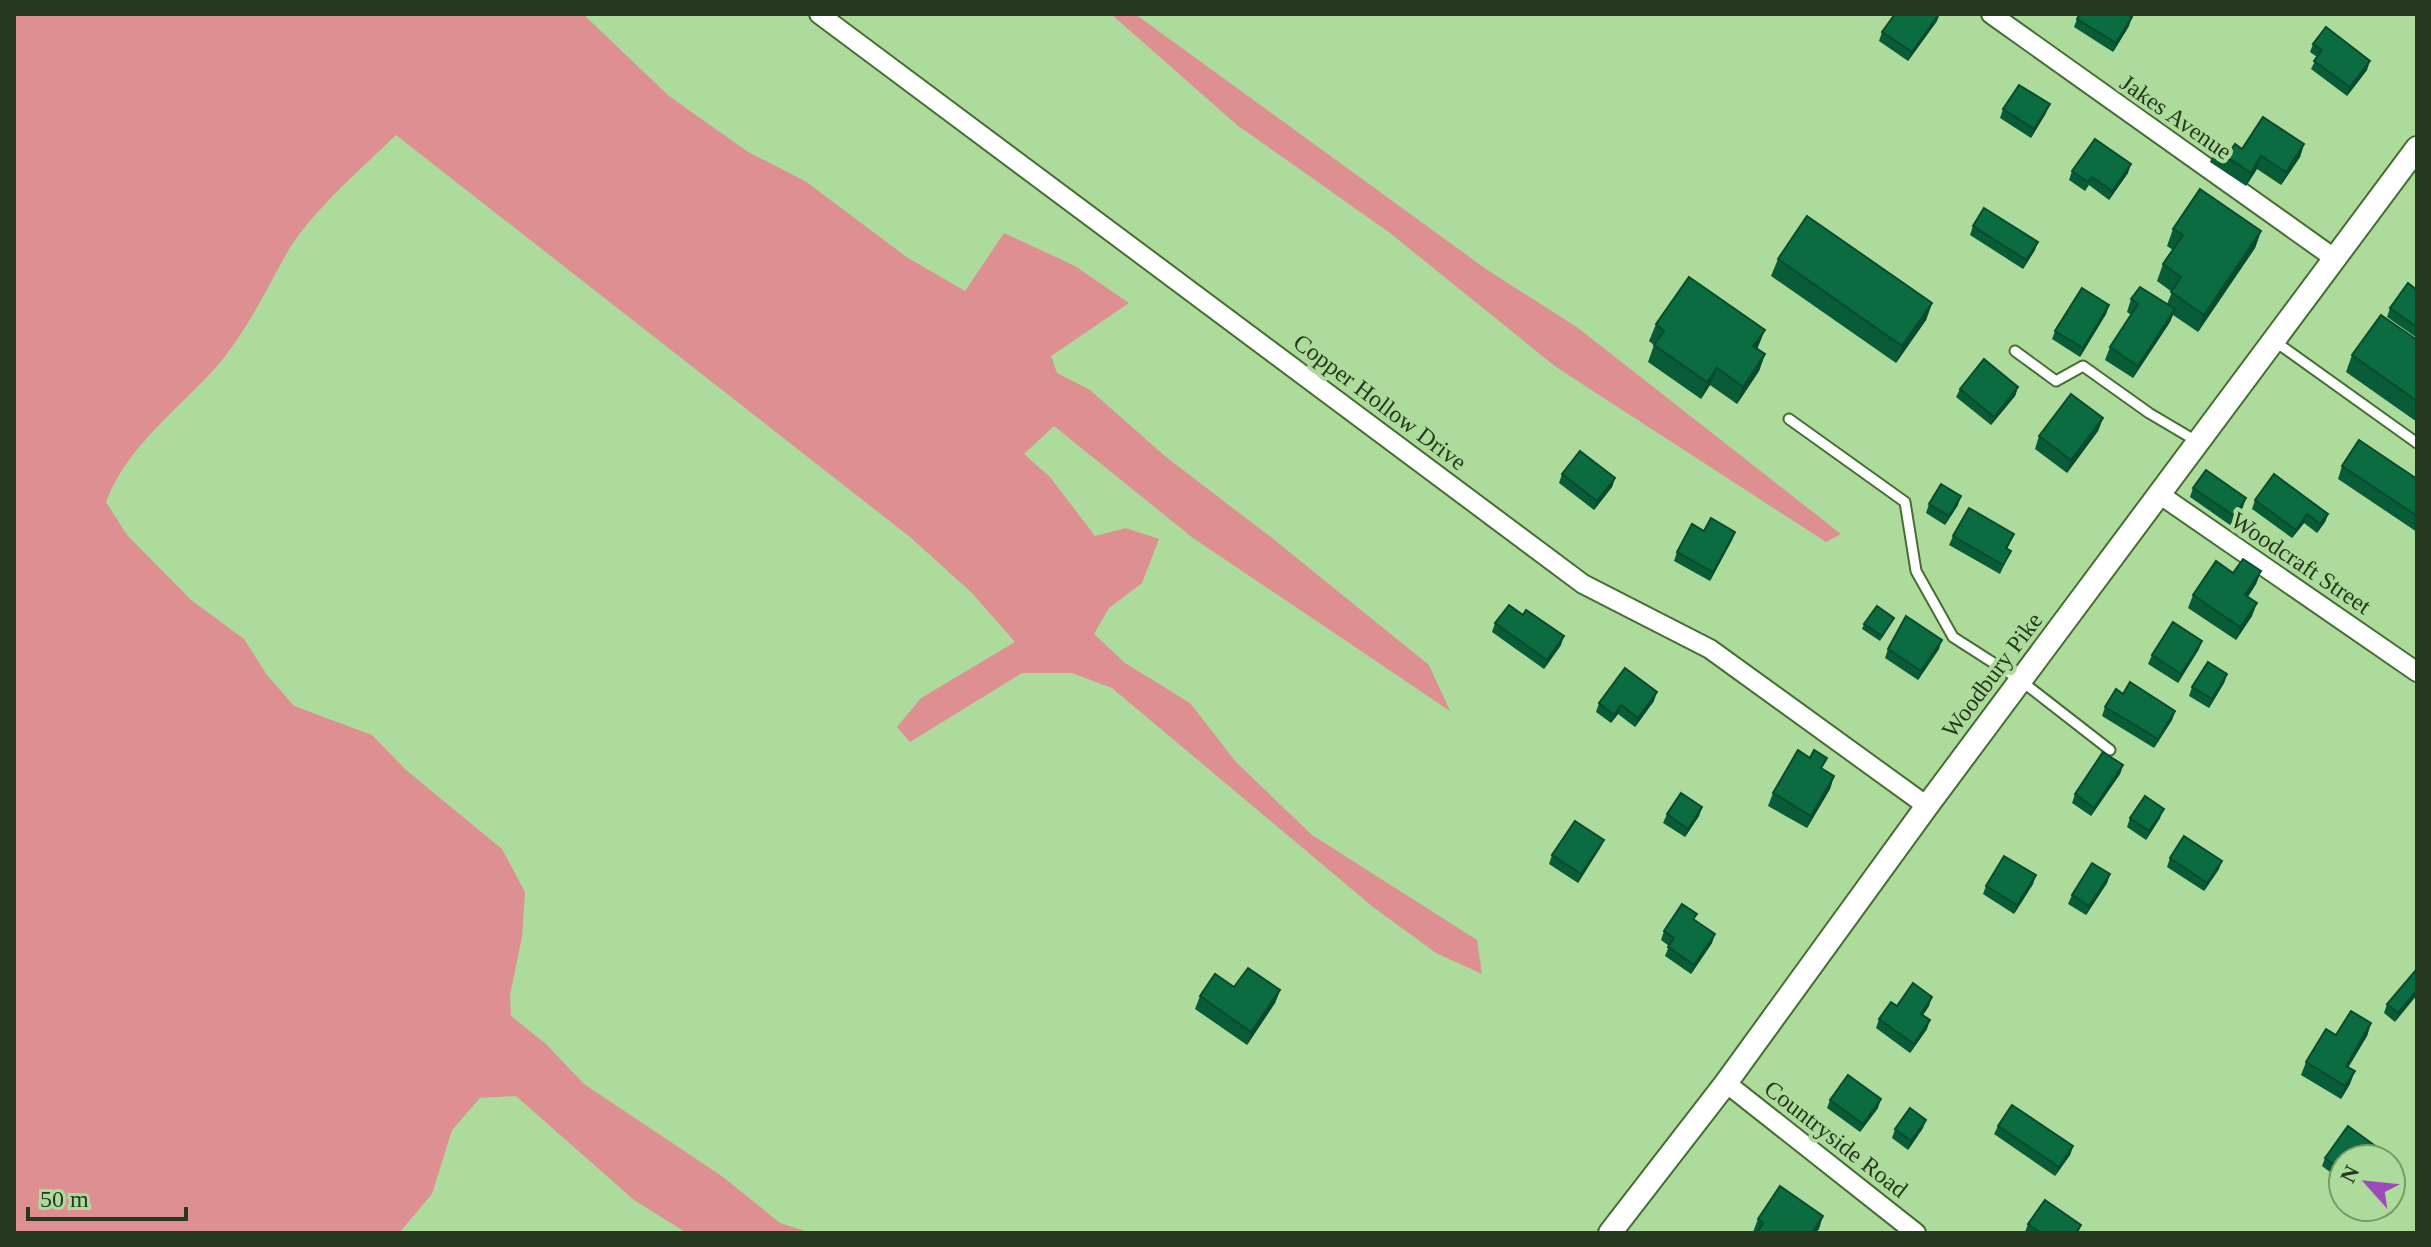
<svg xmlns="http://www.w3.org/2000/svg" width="2431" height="1247" font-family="'Times New Roman',serif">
<rect width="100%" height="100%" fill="#addb9b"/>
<g fill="#de8f92">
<path d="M14,14H583L669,96L748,152L805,181L908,258L965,291L1004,233L1075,266L1129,303L1051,356L1057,373L1090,390L1166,457L1272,538L1429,665L1450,711L1193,538L1054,426L1024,454L1050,477L1095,536L1126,528L1159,539L1142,583L1109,608L1094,634L1125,663L1190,703L1236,762L1312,835L1477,940L1482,974L1436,953L1373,907L1112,688L1072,673H1022L910,742L897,727L921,698L1015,642L971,592L910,537L396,135C365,165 314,210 291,246C267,287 249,329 217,366C178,410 127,446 106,502L127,535L191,600L244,639L267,675L294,706L372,735L406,770L502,849L525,892L522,937L510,995L511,1016L546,1044L584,1084L723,1177L780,1223L811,1233H687L634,1200L516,1096L480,1098L452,1130L432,1194L399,1233H14Z"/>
<polygon points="1111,14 1135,14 1486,269 1578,328 1841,534 1826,542 1556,367 1390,233 1237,125"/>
</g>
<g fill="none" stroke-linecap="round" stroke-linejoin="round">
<defs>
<g id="service">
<polyline points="2273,340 2417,443"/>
<polyline points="2015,351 2056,381 2083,366 2149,413 2198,442"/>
<polyline points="1789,419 1905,502 1916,571 1953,637 2020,680 2110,750"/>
</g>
<g id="minor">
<polyline points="819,14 1583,584 1710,649 1927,806"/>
<polyline points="1991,14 2334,258"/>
<polyline points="2159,494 2417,672"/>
<polyline points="1726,1083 1916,1233"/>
</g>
<polyline id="tertiary" points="1610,1233 1726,1083 1927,806 2417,148"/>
</defs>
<use href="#service" stroke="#456e33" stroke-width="13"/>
<use href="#minor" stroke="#456e33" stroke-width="22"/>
<use href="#tertiary" stroke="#456e33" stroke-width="26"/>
<use href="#service" stroke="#fff" stroke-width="9"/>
<use href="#minor" stroke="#fff" stroke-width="18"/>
<use href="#tertiary" stroke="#fff" stroke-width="22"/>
</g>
<g fill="#095c38">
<polygon points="2077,19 2129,26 2113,52 2074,27"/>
<polygon points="1937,21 1908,61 1879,41 1882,32"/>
<polygon points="2313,44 2367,70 2347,96 2311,69 2317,57 2310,52"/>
<polygon points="2003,109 2046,113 2031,138 2000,118"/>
<polygon points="2304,144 2300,157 2281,185 2257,169 2246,186 2210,162 2215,149 2229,153 2242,149"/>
<polygon points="2072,171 2128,173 2109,200 2089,185 2085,191 2069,180"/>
<polygon points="1973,226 2035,250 2023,269 1970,235"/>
<polygon points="2173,229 2261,231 2255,248 2198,332 2173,315 2170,322 2133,378 2105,360 2110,347 2131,315 2127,312 2131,299 2167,304 2172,292 2157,281 2163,264 2173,250 2167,246"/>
<polygon points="1778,259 1932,303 1926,320 1896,363 1771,276"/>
<polygon points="2417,290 2417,338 2387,317 2390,308"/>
<polygon points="2109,305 2106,314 2080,357 2052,339 2055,331"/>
<polygon points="1656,324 1758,347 1757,349 1765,354 1759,371 1737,404 1710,385 1701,399 1648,362 1654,345 1649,341"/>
<polygon points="2417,340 2417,422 2346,372 2352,355"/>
<polygon points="2018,387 2015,396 1991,425 1956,397 1960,389"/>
<polygon points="2103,418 2098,431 2067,473 2035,449 2039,436"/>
<polygon points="2342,466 2417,479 2417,532 2338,479"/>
<polygon points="1562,474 1615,478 1612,487 1594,510 1559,483"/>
<polygon points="2193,488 2243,507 2230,525 2190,497"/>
<polygon points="2255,500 2328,514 2325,522 2317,533 2304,523 2292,538 2252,509"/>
<polygon points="1929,504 1958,505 1945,525 1926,513"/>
<polygon points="1704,531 1735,532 1732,540 1710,581 1674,561 1677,552"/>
<polygon points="1953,536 2010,543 2007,549 2011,551 2000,574 1949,545"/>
<polygon points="2261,571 2256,584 2248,597 2252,616 2236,640 2188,608 2193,595 2233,573"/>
<polygon points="1894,618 1880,641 1862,629 1864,624"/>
<polygon points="1495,623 1561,645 1544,669 1492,632"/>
<polygon points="1888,649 1939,649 1918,680 1885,658"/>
<polygon points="2199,649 2178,683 2148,664 2152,655"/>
<polygon points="2227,674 2224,683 2209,708 2189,696 2192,687"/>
<polygon points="2123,694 2175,711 2172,720 2154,748 2102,716 2105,707"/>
<polygon points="1654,701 1635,727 1618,714 1611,723 1596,712 1599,703"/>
<polygon points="2123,765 2120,774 2091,816 2072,803 2075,794"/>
<polygon points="1823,770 1834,776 1830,789 1807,828 1768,806 1773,793"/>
<polygon points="1702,807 1699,816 1685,837 1663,823 1667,814"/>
<polygon points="2130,818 2160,818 2146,840 2127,827"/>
<polygon points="1604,840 1600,848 1578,883 1549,864 1552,855"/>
<polygon points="2170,858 2219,869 2204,891 2167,867"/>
<polygon points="2110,874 2107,883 2086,915 2068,904 2072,895"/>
<polygon points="2033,884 2014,914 1983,894 1986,886"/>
<polygon points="1697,914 1694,920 1712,943 1691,974 1665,956 1669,946 1661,940 1664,931"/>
<polygon points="2416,970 2395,1022 2384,1013 2387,1004"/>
<polygon points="1234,987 1280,990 1275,1003 1247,1045 1195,1009 1200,996"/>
<polygon points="1897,1006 1929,1006 1923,1015 1927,1029 1910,1053 1876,1028 1879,1019"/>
<polygon points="2371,1023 2367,1036 2348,1067 2350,1084 2341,1099 2301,1075 2306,1062 2336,1035"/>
<polygon points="1830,1100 1878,1108 1860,1132 1827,1108"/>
<polygon points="1998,1126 2073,1146 2070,1155 2055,1176 1994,1134"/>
<polygon points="1923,1128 1908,1150 1892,1138 1895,1129"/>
<polygon points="2378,1148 2373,1159 2343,1159 2343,1182 2322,1166 2325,1158"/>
<polygon points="1823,1216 1816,1233 1753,1232 1758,1219"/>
<polygon points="2028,1224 2081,1225 2078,1233 2026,1233 2025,1232"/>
</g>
<g fill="#084b2e">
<polygon points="1940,14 1937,21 1908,61 1912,52"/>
<polygon points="2132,17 2129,26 2113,52 2116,43"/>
<polygon points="2370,61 2367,70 2347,96 2350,87"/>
<polygon points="2050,104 2046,113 2031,138 2034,129"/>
<polygon points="2304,144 2300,157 2281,185 2286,172"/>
<polygon points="2261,156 2257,169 2246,186 2251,173"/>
<polygon points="2131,164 2128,173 2109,200 2112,191"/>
<polygon points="2261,231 2255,248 2198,332 2204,315"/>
<polygon points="2038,242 2035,250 2023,269 2026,260"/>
<polygon points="1932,303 1926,320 1896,363 1902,346"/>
<polygon points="2109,305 2106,314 2080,357 2083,348"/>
<polygon points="2175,309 2170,322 2133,378 2138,366"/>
<polygon points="1765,330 1758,347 1747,363 1753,346"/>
<polygon points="1765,354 1759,371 1737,404 1743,387"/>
<polygon points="1717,368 1710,385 1701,399 1707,382"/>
<polygon points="2018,387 2015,396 1991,425 1994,417"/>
<polygon points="2103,418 2098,431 2067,473 2071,460"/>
<polygon points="1615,478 1612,487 1594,510 1597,501"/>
<polygon points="1961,496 1958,505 1945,525 1949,516"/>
<polygon points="2246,498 2243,507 2230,525 2234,516"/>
<polygon points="2307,514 2304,523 2292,538 2296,530"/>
<polygon points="2328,514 2325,522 2317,533 2320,524"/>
<polygon points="1735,532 1732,540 1710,581 1713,572"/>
<polygon points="2261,571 2256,584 2240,608 2245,595"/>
<polygon points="2257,603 2252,616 2236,640 2240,627"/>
<polygon points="1564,636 1561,645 1544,669 1547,660"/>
<polygon points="1942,640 1939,649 1918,680 1921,671"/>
<polygon points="2202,641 2199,649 2178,683 2181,674"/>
<polygon points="2227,674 2224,683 2209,708 2212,699"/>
<polygon points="1657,692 1654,701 1635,727 1638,718"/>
<polygon points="1621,705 1618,714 1611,723 1614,715"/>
<polygon points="2175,711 2172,720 2154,748 2158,739"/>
<polygon points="2123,765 2120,774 2091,816 2094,808"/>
<polygon points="1834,776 1830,789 1807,828 1811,816"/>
<polygon points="1702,807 1699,816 1685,837 1688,829"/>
<polygon points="2164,809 2160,818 2146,840 2149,831"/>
<polygon points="1604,840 1600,848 1578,883 1581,874"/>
<polygon points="2222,861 2219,869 2204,891 2207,883"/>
<polygon points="2110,874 2107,883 2086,915 2089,906"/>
<polygon points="2036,875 2033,884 2014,914 2017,905"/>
<polygon points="1715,934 1712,943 1691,974 1694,965"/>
<polygon points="1280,990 1275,1003 1247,1045 1251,1032"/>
<polygon points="2417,990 2417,995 2395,1022 2398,1013"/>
<polygon points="1932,997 1929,1006 1918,1022 1921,1014"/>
<polygon points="1930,1020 1927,1029 1910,1053 1914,1044"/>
<polygon points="2371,1023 2367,1036 2342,1078 2346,1066"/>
<polygon points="2355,1071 2350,1084 2341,1099 2345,1086"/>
<polygon points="1881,1099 1878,1108 1860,1132 1863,1124"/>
<polygon points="1926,1120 1923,1128 1908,1150 1911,1141"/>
<polygon points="2073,1146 2070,1155 2055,1176 2059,1167"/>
<polygon points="1823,1216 1819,1229 1816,1233 1812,1233"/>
</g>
<g fill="#0b6b41" stroke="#084b2e" stroke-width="2">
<polygon points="1895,14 1939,14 1912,52 1882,32"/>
<polygon points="2080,14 2126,14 2132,17 2116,43 2077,19"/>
<polygon points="2326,27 2370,61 2350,87 2314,61 2322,50 2313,44"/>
<polygon points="2019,85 2050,104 2034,129 2003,109"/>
<polygon points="2263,117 2304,144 2286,172 2261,156 2251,173 2215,149 2218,145 2229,153 2235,144 2242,149"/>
<polygon points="2095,139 2131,164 2112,191 2092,177 2088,182 2072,171"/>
<polygon points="2200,189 2261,231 2204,315 2171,292 2181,277 2163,264 2183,235 2173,229"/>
<polygon points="1984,208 2038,242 2026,260 1973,226"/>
<polygon points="1807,216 1932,303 1902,346 1778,259"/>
<polygon points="1689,277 1765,330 1753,346 1765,354 1743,387 1717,368 1707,382 1654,345 1664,331 1656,324"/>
<polygon points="2408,283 2417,290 2417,327 2390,308"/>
<polygon points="2140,287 2175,309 2138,366 2110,347 2138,304 2131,299"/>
<polygon points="2082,288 2109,305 2083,348 2055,331"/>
<polygon points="2381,315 2417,340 2417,401 2352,355"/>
<polygon points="1984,359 2018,387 1994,417 1960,389"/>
<polygon points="2071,394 2103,418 2071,460 2039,436"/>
<polygon points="2359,440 2417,479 2417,516 2342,466"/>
<polygon points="1580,451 1615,478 1597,501 1562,474"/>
<polygon points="2206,470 2246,498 2234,516 2193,488"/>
<polygon points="2274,474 2328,514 2320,524 2307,514 2296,530 2255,500"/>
<polygon points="1941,484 1961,496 1949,516 1929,504"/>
<polygon points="1969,508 2014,534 2006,548 2011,551 2003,565 1953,536"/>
<polygon points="1711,518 1735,532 1713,572 1677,552 1692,524 1704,531"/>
<polygon points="2243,559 2261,571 2245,595 2257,603 2240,627 2193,595 2216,561 2233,573"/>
<polygon points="1509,605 1523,615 1526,610 1564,636 1547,660 1495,623"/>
<polygon points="1877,606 1894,618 1882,636 1864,624"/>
<polygon points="1906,616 1942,640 1921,671 1888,649"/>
<polygon points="2173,622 2202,641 2181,674 2152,655"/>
<polygon points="2208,662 2227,674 2212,699 2192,687"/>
<polygon points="1625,668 1657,692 1638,718 1621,705 1614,715 1599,703"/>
<polygon points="2130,682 2175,711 2158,739 2105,707 2116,689 2123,694"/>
<polygon points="1798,750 1810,758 1814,750 1827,758 1821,768 1834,776 1811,816 1773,793"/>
<polygon points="2103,752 2123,765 2094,808 2075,794"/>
<polygon points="1681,793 1702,807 1688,829 1667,814"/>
<polygon points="2145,796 2164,809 2149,831 2130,818"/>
<polygon points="1575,821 1604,840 1581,874 1552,855"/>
<polygon points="2184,836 2222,861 2207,883 2170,858"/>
<polygon points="2004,856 2036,875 2017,905 1986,886"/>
<polygon points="2092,863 2110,874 2089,906 2072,895"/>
<polygon points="1682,904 1697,914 1693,919 1715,934 1694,965 1668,947 1674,938 1664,931"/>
<polygon points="1248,968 1280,990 1251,1032 1200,996 1215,974 1234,987"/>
<polygon points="2416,970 2417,971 2417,990 2398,1013 2387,1004"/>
<polygon points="1913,983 1932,997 1921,1014 1930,1020 1914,1044 1879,1019 1891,1002 1897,1006"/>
<polygon points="2351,1011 2371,1023 2346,1066 2355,1071 2345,1086 2306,1062 2326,1029 2336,1035"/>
<polygon points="1848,1075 1881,1099 1863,1124 1830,1100"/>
<polygon points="2012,1105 2073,1146 2059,1167 1998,1126"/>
<polygon points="1910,1108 1926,1120 1911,1141 1895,1129"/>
<polygon points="2348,1126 2378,1148 2370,1159 2343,1159 2343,1171 2325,1158"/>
<polygon points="1780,1186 1823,1216 1812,1233 1757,1233 1763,1223 1758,1219"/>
<polygon points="2045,1200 2081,1225 2076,1233 2041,1233 2028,1224"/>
</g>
<g text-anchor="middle" stroke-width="8" stroke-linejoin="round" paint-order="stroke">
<g font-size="24" fill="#26381f" stroke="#addb9b">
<text transform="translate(2176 117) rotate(35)" y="8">Jakes Avenue</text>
<text transform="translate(1380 402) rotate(37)" y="8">Copper Hollow Drive</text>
<text transform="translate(2301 563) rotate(34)" y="8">Woodcraft Street</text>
<text transform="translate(1992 675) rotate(-53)" y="8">Woodbury Pike</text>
<text transform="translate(1836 1139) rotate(38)" y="8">Countryside Road</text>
</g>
</g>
<rect width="2431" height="1247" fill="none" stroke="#26381f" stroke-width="32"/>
<g transform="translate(2367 1183) rotate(297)"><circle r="38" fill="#addb9b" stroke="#779a69" stroke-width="2"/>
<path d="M0-6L14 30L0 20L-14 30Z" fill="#9e4bba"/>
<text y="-12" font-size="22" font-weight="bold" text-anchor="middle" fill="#26381f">N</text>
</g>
<path d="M28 1207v12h158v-12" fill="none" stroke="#26381f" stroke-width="4"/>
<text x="40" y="1207" font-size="24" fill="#26381f" stroke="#addb9b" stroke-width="6" paint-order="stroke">50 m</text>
</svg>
